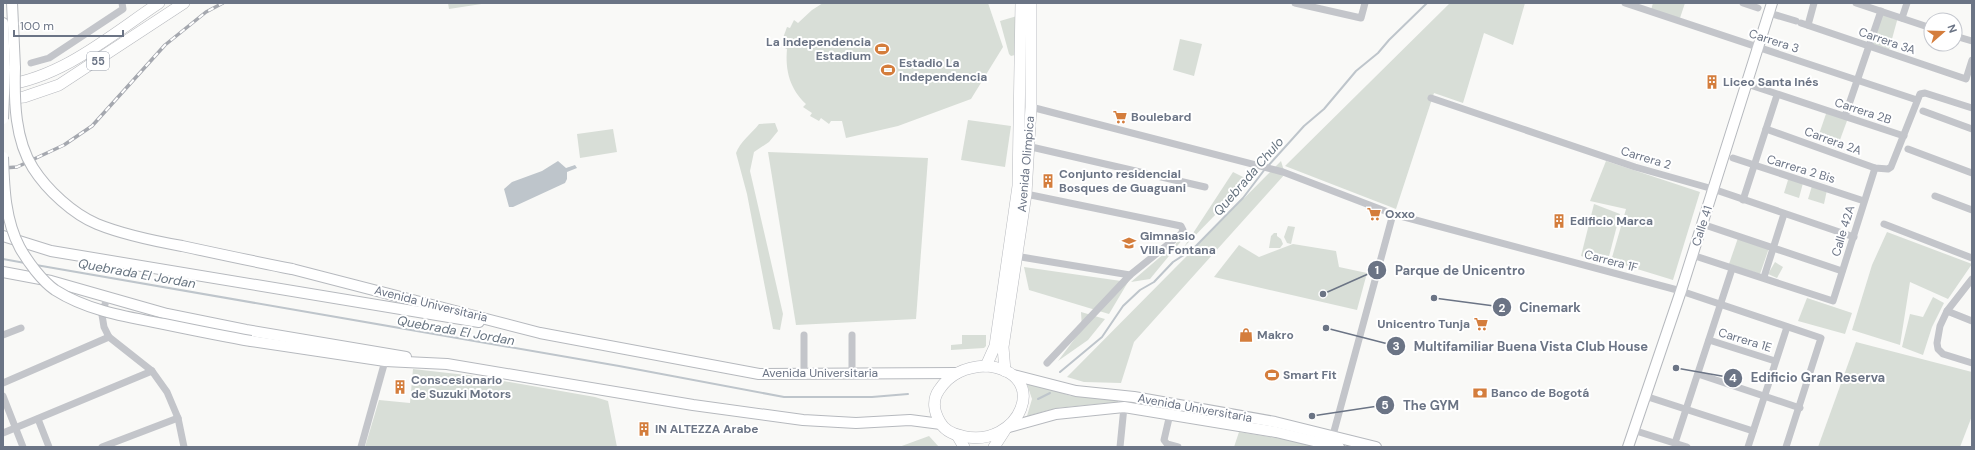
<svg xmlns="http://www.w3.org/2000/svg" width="1975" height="450" font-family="'DM Sans',sans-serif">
<rect width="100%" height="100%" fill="#f9f9f7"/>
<g fill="#d8ded7">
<polygon points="448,3 488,3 449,9"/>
<path d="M823,3H988L1003,47L971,99L898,126L846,138L842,121H831L829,124L821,118L819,121L810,116L812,113L803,107L806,104C790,89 785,71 787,49L783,47L786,39L783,38L787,27L790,28L794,20L798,23L812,10Z"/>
<polygon points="1450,3 1525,3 1513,45 1484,33 1463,103 1434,93 1396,209 1285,166"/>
<polygon points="1653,3 1685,3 1680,18 1651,10"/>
<polygon points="1881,12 1898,17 1889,50 1871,45"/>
<polygon points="1017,16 1015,55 1011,56 1009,54 1000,21"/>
<polygon points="1180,39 1202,44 1194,76 1173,70"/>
<polygon points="1827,111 1848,118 1837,148 1817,140"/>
<polygon points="968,120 1011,126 1005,167 961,160"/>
<path d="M775,123L778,131L769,142L754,152L750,171L783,314L780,330L773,329L747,194L736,153C740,142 752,133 759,124Z"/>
<polygon points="613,129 617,152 580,158 577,134"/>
<polygon points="768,152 928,158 916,319 796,325"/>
<polygon points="1281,161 1285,174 1134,342 1121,383 1084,382 1067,377"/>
<polygon points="1606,161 1700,192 1673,280 1611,261 1626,209 1590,201"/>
<polygon points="1233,172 1249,180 1184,247"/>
<polygon points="1786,178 1803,183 1799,198 1784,193 1788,180"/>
<polygon points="1812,186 1827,190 1824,204 1808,199"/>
<polygon points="1594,204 1620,214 1607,264 1581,256"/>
<polygon points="1288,226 1295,227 1291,244 1287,243 1284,237"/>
<polygon points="1887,232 1972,264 1948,299 1910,282 1900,345 1852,330 1872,265"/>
<polygon points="1274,233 1277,233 1277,236 1281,239 1283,244 1280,248 1269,248 1271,236"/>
<polygon points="1187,234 1150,279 1131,282"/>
<polygon points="1738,238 1769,248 1760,274 1729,264"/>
<polygon points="1293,244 1336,251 1339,267 1367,273 1357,310 1214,277 1239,245 1259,257"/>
<polygon points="1775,262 1783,267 1777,278 1768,274"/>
<polygon points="1024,267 1128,282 1109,314 1029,290"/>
<polygon points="1933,297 1944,303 1932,327 1923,355 1902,347 1910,314 1923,317"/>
<polygon points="1807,298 1852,313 1845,334 1798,321"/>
<polygon points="1081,312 1105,319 1088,340 1058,361 1082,329"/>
<polygon points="962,335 986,335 986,346 984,348 951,350 951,345 962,344"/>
<polygon points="1856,342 1972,372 1972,416 1960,447 1818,447"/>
<polygon points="413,369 475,376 595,397 608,401 617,447 365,447 379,400 410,403"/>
<polygon points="1026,381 1071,396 1114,397 1118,399 1118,402 1057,408 1027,416 1032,399"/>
<polygon points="1239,432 1289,440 1320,447 1234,447"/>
<polygon points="929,436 939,447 899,447"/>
</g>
<polygon fill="#bec5cb" points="558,161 566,168 575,165 577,168 567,172 567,179 565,183 513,207 509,207 504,189 512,182 542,171"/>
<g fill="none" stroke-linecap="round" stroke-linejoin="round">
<g stroke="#bec5cb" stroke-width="2">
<polyline points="1268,166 1304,126 1324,109 1356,71 1378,53 1389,40 1427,3"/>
<polyline points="3,259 25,263"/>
<polyline points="36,265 619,366 784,397 872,397 908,394"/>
<polyline points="1060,372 1102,337 1123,306 1140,290 1154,282 1173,262 1193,249 1243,198 1265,169"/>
<polyline points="1038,399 1050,393"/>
</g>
<defs>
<g id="secondary">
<polyline points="12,3 15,68"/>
<polyline points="3,23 5,69"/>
<polyline points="3,236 51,251 479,322"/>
<polyline points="292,269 540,333 759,374 957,373"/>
<polyline points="3,272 51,281 167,314 246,330 406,357"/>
<polyline points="251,341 385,361 447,364 693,405 803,420 856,423 910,420 941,424"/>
<polyline points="1013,375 1076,391 1134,397 1275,422 1376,447"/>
<polyline points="1009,427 1056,414 1124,407 1276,432 1339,447"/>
<polyline points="1628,447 1681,291 1772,3"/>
</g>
<g id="primary">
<path d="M5,85C63,77 111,35 159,3"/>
<polyline points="3,99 24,97 59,85 184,3"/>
<polyline points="986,366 995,346 1018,186 1021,3"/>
<path d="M986,366C1053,372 1020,450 962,436C952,434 944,430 940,422C934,412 932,400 939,390C950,373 966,367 986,366Z"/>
<polyline points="1005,371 1003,347 1026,194 1031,107 1031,3"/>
<polyline points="957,435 964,447"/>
<polyline points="994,447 1005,430"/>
</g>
</defs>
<use href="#secondary" stroke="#b6b9be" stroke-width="12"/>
<use href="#primary" stroke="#b7b9be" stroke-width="12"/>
<g stroke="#c3c5ca" stroke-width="7">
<polyline points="1295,3 1361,18 1365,3"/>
<polyline points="1625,3 1917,100"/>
<polyline points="1743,3 1758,8"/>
<polyline points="1856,3 1931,28"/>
<polyline points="1769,13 1796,21"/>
<polyline points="1902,18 1907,3"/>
<polyline points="1801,23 1966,79 1972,60"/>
<polyline points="1808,25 1814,3"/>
<polyline points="1955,36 1972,41"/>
<polyline points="31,63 49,58 123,9 122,3"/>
<polyline points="1747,84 1904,136"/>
<polyline points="1431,98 1635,167 1713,189 1854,237"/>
<polyline points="1031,107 1283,172 1393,214 1681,291 1821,338 1786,447"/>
<polyline points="1923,111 1972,129"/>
<polyline points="1845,116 1881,11"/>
<polyline points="1766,129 1875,168 1888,169 1891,167 1920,94 1925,93 1972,108"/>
<polyline points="1027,146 1205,187"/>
<polyline points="1908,149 1972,173"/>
<polyline points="1733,158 1864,201"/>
<polyline points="1026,194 1181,226 1183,230 1181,234 1130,275 1047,363"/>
<polyline points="1935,196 1972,210"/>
<polyline points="1743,200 1777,95"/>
<polyline points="1702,224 1842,271"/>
<polyline points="1884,224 1972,258"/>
<polyline points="1692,255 1833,301 1875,168"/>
<polyline points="1015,256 1130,275"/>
<polyline points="1764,277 1784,214"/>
<polyline points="1972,279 1947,311 1940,326 1937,343 1938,349 1943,354 1972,363"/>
<polyline points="107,297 102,315 104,327 109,337 152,371 167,392 178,418 184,447"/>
<polyline points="1947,311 1972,321"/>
<polyline points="3,335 21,328"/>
<polyline points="852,335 852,374"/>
<polyline points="1709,340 1775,361"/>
<polyline points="1698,374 1800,408"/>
<polyline points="804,375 804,335"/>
<polyline points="3,383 109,337"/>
<polyline points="3,396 23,447"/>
<polyline points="1645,396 1753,431"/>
<polyline points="1170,414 1164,440 1167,444 1178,447"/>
<polyline points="38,419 49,447"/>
<polyline points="1633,430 1687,447"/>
<polyline points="3,433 152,371"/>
<polyline points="1333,435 1393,214"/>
<polyline points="1675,443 1732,269"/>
<polyline points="102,447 178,418"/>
<polyline points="361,447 385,361"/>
<polyline points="1120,447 1124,407"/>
<polyline points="1748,447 1787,327"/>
</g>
<use href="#secondary" stroke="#fff" stroke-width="10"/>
<use href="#primary" stroke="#fff" stroke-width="11"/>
<defs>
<polyline id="rail" points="3,168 17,167 64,145 92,126 165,45 206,12 223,3"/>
</defs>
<use href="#rail" stroke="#a5a8af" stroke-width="3.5"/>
<use href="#rail" stroke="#fff" stroke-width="2" stroke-dasharray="6" stroke-linecap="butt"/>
<defs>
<g id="secondary-bridge">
<path d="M15,68C14,101 15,140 33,168C47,190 73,214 97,224C124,235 154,241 182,246C219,254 256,262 292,269"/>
<polyline points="3,119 5,69"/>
<path d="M3,157C4,188 5,220 20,248C28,262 42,281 55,290C88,311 127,317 164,324C193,330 222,336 251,341"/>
</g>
</defs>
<use href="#secondary-bridge" stroke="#b6b9be" stroke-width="12" stroke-linecap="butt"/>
<use href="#secondary-bridge" stroke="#fff" stroke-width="10"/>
</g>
<defs>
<symbol id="stadium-bare" viewBox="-9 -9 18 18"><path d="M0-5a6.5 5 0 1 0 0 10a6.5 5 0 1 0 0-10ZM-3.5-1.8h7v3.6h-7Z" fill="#d47d3c" stroke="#fff" stroke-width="2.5" paint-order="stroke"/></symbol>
<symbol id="building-bare" viewBox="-9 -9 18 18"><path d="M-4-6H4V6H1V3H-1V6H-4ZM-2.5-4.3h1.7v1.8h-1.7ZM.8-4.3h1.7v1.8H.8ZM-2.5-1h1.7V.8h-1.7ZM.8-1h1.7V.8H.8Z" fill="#d47d3c" stroke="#fff" stroke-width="2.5" paint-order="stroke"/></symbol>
<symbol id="supermarket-bare" viewBox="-9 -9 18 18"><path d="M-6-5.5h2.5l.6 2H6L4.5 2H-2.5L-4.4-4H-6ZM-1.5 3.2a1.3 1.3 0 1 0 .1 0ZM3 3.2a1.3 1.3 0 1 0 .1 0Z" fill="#d47d3c" stroke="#fff" stroke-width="2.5" paint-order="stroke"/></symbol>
<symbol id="school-bare" viewBox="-9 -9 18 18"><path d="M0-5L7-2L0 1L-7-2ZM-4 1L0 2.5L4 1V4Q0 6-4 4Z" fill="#d47d3c" stroke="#fff" stroke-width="2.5" paint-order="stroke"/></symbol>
<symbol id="shop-bare" viewBox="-9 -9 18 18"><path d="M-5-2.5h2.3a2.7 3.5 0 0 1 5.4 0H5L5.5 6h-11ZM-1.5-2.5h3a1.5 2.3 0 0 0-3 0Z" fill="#d47d3c" stroke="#fff" stroke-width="2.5" paint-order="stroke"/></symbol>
<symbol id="bank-bare" viewBox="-9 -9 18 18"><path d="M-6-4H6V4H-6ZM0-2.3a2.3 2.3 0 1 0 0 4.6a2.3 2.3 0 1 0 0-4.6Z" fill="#d47d3c" stroke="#fff" stroke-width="2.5" paint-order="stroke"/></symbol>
</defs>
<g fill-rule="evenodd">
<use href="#stadium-bare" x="872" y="39" width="20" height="20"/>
<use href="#stadium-bare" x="878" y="60" width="20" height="20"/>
<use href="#building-bare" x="1702" y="72" width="20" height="20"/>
<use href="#supermarket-bare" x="1110" y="107" width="20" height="20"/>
<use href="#building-bare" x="1038" y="171" width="20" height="20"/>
<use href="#supermarket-bare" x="1364" y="204" width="20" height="20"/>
<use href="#building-bare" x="1549" y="211" width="20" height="20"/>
<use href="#school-bare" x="1119" y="233" width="20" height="20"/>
<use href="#supermarket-bare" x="1471" y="314" width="20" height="20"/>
<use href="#shop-bare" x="1236" y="325" width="20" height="20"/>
<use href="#stadium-bare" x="1262" y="365" width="20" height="20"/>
<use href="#building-bare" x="390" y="377" width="20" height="20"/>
<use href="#bank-bare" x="1470" y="383" width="20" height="20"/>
<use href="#building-bare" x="634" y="419" width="20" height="20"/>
</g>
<g text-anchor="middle" stroke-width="4" stroke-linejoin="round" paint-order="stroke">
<rect fill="#fff" stroke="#979eaa" stroke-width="1" x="87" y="52" width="22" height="18" rx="3"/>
<g font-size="11" font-weight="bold" fill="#6b7485">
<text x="98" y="65">55</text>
</g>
<g font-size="12" fill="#6b7485" stroke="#fff">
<text transform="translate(1774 41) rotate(18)" y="4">Carrera 3</text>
<text transform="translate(1887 41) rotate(19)" y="4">Carrera 3A</text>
<text transform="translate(1863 111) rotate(18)" y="4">Carrera 2B</text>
<text transform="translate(1833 141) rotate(20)" y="4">Carrera 2A</text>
<text transform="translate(1646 158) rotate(17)" y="4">Carrera 2</text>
<text transform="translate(1026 164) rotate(-85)" y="4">Avenida Olimpica</text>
<text transform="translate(1801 169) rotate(17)" y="4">Carrera 2 Bis</text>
<text transform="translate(1702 226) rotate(-72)" y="4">Calle 41</text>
<text transform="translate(1843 231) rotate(-73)" y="4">Calle 42A</text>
<text transform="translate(1611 261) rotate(15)" y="4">Carrera 1F</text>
<text transform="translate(431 304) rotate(14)" y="4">Avenida Universitaria</text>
<text transform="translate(1745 340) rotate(17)" y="4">Carrera 1E</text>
<text x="820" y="377">Avenida Universitaria</text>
<text transform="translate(1195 408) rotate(10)" y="4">Avenida Universitaria</text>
</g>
<g font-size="12" font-weight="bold" fill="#6b7485" stroke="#fff" text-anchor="start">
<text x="871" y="46" text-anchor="end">La Independencia<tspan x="871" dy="14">Estadium</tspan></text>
<text x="899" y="67">Estadio La<tspan x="899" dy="14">Independencia</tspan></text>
<text x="1723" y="86">Liceo Santa Inés</text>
<text x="1131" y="121">Boulebard</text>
<text x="1059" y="178">Conjunto residencial<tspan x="1059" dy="14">Bosques de Guaguani</tspan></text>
<text x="1385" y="218">Oxxo</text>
<text x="1570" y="225">Edificio Marca</text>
<text x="1140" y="240">Gimnasio<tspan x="1140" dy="14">Villa Fontana</tspan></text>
<text x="1470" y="328" text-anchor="end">Unicentro Tunja</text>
<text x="1257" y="339">Makro</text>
<text x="1283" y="379">Smart Fit</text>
<text x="411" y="384">Conscesionario<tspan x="411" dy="14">de Suzuki Motors</tspan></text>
<text x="1491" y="397">Banco de Bogotá</text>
<text x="655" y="433">IN ALTEZZA Arabe</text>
</g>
<g font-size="13" font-style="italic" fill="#677480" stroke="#fff">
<text transform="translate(1248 176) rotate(-49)" y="5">Quebrada Chulo</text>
<text transform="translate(137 273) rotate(10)" y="5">Quebrada El Jordan</text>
<text transform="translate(456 330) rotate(10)" y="5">Quebrada El Jordan</text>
</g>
</g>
<path fill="none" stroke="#6b7485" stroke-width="1.5" d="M1323 294L1377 270M1434 298L1502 307M1326 328L1396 346M1676 368L1733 378M1312 416L1385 405"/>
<g fill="#6b7485" stroke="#fff" stroke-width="1.5">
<circle cx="1323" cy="294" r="4"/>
<circle cx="1434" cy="298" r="4"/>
<circle cx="1326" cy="328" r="4"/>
<circle cx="1676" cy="368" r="4"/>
<circle cx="1312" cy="416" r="4"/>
<circle cx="1377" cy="270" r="10"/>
<circle cx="1502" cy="307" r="10"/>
<circle cx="1396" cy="346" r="10"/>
<circle cx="1733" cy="378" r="10"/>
<circle cx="1385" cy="405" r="10"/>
</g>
<g font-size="12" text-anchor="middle" font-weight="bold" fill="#fff">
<text x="1377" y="274">1</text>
<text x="1502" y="312">2</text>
<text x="1396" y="350">3</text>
<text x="1733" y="382">4</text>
<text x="1385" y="409">5</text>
</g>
<g font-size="13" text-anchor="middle" font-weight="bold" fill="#6b7485" stroke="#fff" stroke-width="4" stroke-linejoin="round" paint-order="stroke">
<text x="1460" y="275">Parque de Unicentro</text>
<text x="1550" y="312">Cinemark</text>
<text x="1531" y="351">Multifamiliar Buena Vista Club House</text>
<text x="1818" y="382">Edificio Gran Reserva</text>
<text x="1431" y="410">The GYM</text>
</g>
<rect width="1975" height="450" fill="none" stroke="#6b7485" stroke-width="8"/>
<g transform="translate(1943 32) rotate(70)"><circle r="19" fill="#ffffff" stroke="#c4c7ce"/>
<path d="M0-3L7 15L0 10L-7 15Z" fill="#d47d3c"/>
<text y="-6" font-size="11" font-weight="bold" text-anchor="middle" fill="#6b7485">N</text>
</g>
<path d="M14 30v6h109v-6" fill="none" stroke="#6b7485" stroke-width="2"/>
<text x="20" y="30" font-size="12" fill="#6b7485" stroke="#ffffff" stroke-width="3" paint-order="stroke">100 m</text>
</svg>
